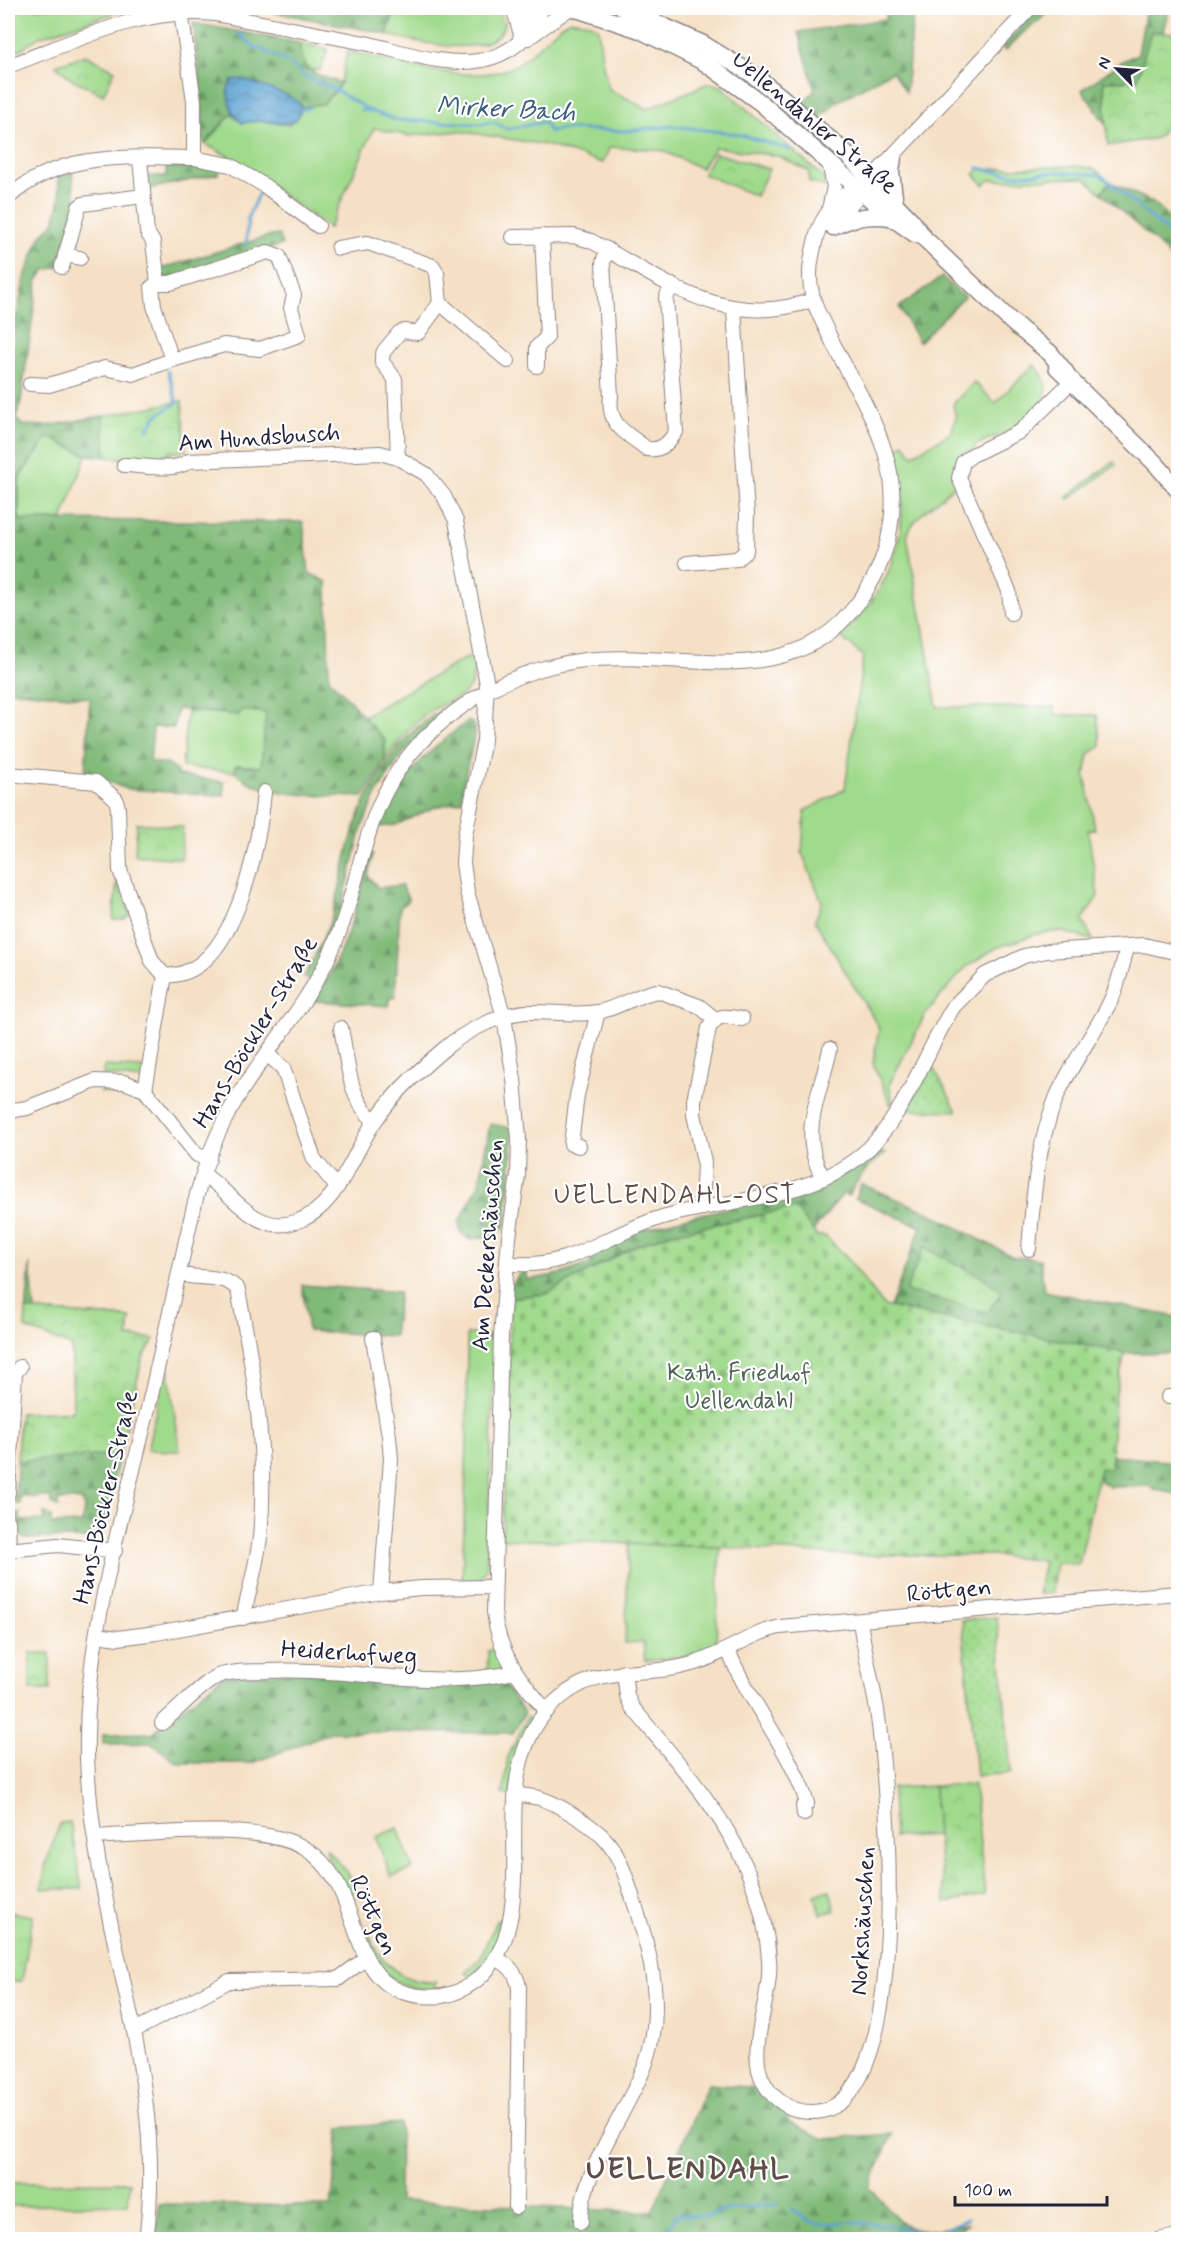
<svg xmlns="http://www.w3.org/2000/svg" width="1186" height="2247" font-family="Mynerve,sans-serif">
<defs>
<pattern id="forest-firs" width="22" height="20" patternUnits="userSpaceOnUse" patternTransform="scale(1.5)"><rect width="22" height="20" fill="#80ba78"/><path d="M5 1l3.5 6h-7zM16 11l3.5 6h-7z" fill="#689764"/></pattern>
<pattern id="cemetery-stones" width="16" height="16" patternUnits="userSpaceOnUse" patternTransform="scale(1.5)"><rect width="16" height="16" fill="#a0da8c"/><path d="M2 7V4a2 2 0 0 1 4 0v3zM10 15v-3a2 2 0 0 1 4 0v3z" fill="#8abb7a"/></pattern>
<pattern id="park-crowns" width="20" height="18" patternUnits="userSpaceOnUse" patternTransform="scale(1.5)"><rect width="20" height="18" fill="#a0da8c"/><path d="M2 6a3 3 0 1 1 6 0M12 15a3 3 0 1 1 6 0" fill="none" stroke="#8abb7a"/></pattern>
<pattern id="garden-dots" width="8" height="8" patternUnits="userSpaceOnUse" patternTransform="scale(1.5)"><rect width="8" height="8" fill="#a0da8c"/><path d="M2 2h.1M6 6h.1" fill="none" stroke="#8abb7a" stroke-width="1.8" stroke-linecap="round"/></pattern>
<pattern id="water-waves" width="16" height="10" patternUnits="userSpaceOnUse" patternTransform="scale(1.5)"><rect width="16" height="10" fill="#5ba2d1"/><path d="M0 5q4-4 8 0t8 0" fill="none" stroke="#4b84ab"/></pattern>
</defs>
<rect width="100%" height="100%" fill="#fff"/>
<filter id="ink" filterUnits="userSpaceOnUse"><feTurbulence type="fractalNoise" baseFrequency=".0167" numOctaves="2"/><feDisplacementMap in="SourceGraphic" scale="12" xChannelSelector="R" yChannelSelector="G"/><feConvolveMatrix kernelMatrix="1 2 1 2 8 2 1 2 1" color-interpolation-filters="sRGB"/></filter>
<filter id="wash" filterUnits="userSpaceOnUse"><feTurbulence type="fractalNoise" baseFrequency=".008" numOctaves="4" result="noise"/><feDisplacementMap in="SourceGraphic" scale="24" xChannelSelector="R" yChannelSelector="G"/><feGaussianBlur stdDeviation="1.35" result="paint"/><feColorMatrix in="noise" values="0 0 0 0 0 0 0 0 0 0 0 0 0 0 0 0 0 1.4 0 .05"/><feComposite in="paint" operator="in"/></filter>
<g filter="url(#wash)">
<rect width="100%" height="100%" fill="#f5e0c5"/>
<g fill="#a0da8c" stroke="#617e64" stroke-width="1.5">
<polygon points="8,8 130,8 39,37 21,49 8,53"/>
<path d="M395,8H440L454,12L468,8H497L505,23C494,63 415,41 387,35Z"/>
<path d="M570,20L590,23L598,28L603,66L609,89L647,109L709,83L721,86L823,177L826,187L809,182V171L778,156L715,147L701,168L661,150L610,147L603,163L546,145L460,131L408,136L374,128L329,228L230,157L205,144L233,112V116L242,123L261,121L289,125L300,113L301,107C339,102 341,86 347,51C388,60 471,86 510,68C534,57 548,32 570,20Z"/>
<polygon points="299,43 328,49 320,70 308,70 302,61"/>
<polygon points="1077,166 1095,169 1110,182 1101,193 1085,178 989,180 984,185 974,174 980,169"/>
<path d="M1034,365C1059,390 1043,408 1018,427C1006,435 987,437 976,446C965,455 964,476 954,486C938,503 914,514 907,536L937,707H1054L1055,715H1097L1101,746L1089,754L1085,775L1095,829L1088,830L1098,896L1082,920L1093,940L1060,931L1037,934L996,948L965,968L926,1013L889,1085L893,1102L891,1105L873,1064L879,1028L815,921L822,902L802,853L805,811L845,789L863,656L840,636C898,584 912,524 896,449L904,443L912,455L951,433L956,418L953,404L974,382L995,403Z"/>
<polygon points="48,437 87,455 62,520 19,520 19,478"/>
<polygon points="1113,462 1116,465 1069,499 1067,497"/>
<path d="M476,657L473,660C479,704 447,695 422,717C408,730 396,744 385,760V740L362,717L464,659Z"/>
<polygon points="241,710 266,712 261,767 236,765 235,772 182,767 187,711 239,715"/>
<polygon points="117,881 130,914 125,919 113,920"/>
<polygon points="104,1066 141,1068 144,1070 142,1080 103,1075"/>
<polygon points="106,1084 136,1092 154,1111 124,1094 101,1092"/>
<polygon points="467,1334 491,1335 495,1340 487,1569 478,1581 462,1582 467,1441"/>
<polygon points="167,1361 180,1451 147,1450"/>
<polygon points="629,1544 720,1547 716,1645 686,1656 645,1661 643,1642 625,1643"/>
<polygon points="494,1649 505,1671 487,1676 488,1651"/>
<polygon points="513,1678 534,1707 529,1711 505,1680"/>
<polygon points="527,1717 532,1721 517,1752 510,1795 503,1794 508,1757"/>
<polygon points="934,1786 937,1835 894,1837 892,1788"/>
<polygon points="70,1822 82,1889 42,1889 45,1867 60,1823"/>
<polygon points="398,1828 413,1869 391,1877 376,1837"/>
<path d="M326,1848L344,1868L355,1888L350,1897C344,1880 327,1865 326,1848Z"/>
<path d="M497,1919L504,1921C498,1944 487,1961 470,1977L465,1972L480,1958Z"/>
<path d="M367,1926C376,1959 399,1984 436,1982L433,1990C391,1989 379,1969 362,1935Z"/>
<polygon points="130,2182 128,2204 8,2206 8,2183"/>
</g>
<g fill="url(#forest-firs)" stroke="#516e5a" stroke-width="1.5">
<polygon points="254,8 395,8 387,34"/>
<polygon points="884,8 911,8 913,14 906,92 892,71 835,103 821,117 804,103 815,90 798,32 887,19"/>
<polygon points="1039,8 1055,8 1024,32 1005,51 1002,48"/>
<polygon points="1146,8 1169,8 1163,32 1151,33 1137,81 1104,81 1106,125 1082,90 1123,61 1138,54"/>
<path d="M193,23L299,43C304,75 314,73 341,83L323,104L301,107L300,104C273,85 258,87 227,92L233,112L205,144L203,139L202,97Z"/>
<polygon points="201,166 221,168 218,174 148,189 147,176 166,176 166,167"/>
<path d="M72,172L76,205L58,267L45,270L38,280L21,400L16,419L23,425L47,426L103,416L106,457L87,455L48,437L19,478V520L303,522L309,573L327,582L329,679C350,698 364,720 385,740V760L363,797C328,795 260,799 235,772L236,765L261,767L266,713L241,710L239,715L177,709L174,728L153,727L150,762L168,764L177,772V775L224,782V796L127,789L85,773L90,698L8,690V429L12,427L14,398L8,397L15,324L25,276L41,235L54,223L60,200L58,176Z"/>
<polygon points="1110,182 1152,202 1178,226 1178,266 1157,243 1101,193"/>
<polygon points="279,235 282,245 171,279 164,277 160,269 265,237"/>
<polygon points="942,277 964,297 919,342 899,307"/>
<path d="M445,709L403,753L378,791L362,827L337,925L310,981L304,977C314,958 324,939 331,919C341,890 344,859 354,830C368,785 400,731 445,709Z"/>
<path d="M469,721L475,725C474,750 462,775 462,801L435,807L396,825L378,827C400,779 425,751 469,721Z"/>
<path d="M370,853L373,854L368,876L378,888L401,885L409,900L400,907L395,998L390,997L389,1006L314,1001C344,955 358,907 370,853Z"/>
<polygon points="490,1124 512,1128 511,1173 505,1226 494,1235 469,1240 461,1233 459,1222 479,1184"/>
<path d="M876,1149L885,1154C868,1166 858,1177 849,1196L843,1194L813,1231L795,1208L673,1233L637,1245L546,1294L511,1298V1286L519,1274L526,1272L527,1280L561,1274L592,1263L588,1255L641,1230L676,1220L823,1186L857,1166Z"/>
<polygon points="861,1184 928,1212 1013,1257 1040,1259 1044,1291 1178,1317 1178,1353 1125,1353 890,1307 921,1227 855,1198"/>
<path d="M30,1264L35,1311L130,1318L128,1337L154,1339L142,1359L101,1536L92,1534L91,1540L73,1538L27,1539C14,1535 15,1525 15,1513H20V1521L44,1520V1513H47L48,1516H51V1524L82,1523L84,1507L81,1500H58V1507L51,1504L50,1497H20V1504H15L20,1413L73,1412L72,1346L25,1328Z"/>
<polygon points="302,1285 399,1292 394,1336 308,1331"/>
<polygon points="1108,1455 1174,1462 1178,1459 1178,1494 1154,1490 1149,1486 1110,1487 1100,1481 1098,1470"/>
<polygon points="302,1672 394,1681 502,1681 524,1713 513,1733 331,1732 253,1763 177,1763 152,1743 103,1744 103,1734 152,1733 223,1676"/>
<path d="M708,2084L759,2088L793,2115L786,2121L824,2139L892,2134L869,2187C911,2234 904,2236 967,2224L949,2240H156L159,2204L331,2206L340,2128L400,2123L399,2201L652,2212Z"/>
</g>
<polygon fill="url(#cemetery-stones)" stroke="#617e64" stroke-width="1.5" points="795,1208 817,1236 825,1236 846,1256 884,1306 1125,1353 1115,1397 1111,1469 1100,1468 1079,1564 1056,1563 1052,1593 1038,1594 1044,1561 992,1555 849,1555 720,1547 502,1539 511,1298 547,1294 637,1245 673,1233"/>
<g fill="url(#park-crowns)" stroke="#617e64" stroke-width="1.5">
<polygon points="1151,32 1178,33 1178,125 1166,127 1157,138 1108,146 1104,81 1137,81"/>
<polygon points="85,55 115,70 103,95 70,78 56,65"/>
<polygon points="715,153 769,169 756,196 703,174"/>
<polygon points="182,401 186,451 169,453 169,463 106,457 103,416"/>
<polygon points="137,823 183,827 181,859 135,855"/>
<polygon points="924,1247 982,1277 1002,1291 988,1312 906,1291"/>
<polygon points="26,1310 130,1318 128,1337 154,1339 142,1359 120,1454 17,1461 20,1413 73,1412 72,1346 25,1328"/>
<rect x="30" y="1653" width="20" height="37"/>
<polygon points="974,1784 985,1895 945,1903 937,1835 934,1786"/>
<polygon points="830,1890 835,1911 820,1914 815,1894"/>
<polygon points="8,1912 33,1916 22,1981 8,1982"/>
</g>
<g fill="url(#garden-dots)" stroke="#617e64" stroke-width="1.5">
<polygon points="931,1063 957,1111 907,1110"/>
<polygon points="997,1617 1011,1773 976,1776 962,1620"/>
</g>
<path fill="url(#water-waves)" stroke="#3e6286" stroke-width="1.5" d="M244,79L289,96L300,104C302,131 279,122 261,121C255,121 248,122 242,123C231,115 223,92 232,80Z"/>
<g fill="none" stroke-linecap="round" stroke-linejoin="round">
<g stroke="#5ba2d1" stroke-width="3">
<polyline points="238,33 252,45 290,63 304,76 334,89 370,111 397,120 480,124 493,122 508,129 544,122 550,132 561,129 625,131 673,126 738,134 792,150"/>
<polyline points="301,110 309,108"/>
<polyline points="361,110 370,111"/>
<polyline points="978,168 1017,175 1055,172 1101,175 1167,231 1178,250"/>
<polyline points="246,245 248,217 260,190"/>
<polyline points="147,430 156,416 177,403 168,371"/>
<polyline points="791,2209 811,2222 828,2224 844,2222"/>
<polyline points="851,2222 897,2226 927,2234 935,2234 967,2219"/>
<polyline points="660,2240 676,2215 707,2216 728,2209 778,2204"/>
</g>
</g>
</g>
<g filter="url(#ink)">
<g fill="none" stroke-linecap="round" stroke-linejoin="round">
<defs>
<g id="minor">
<polyline points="513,8 521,34"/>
<polyline points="520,38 530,8"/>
<polyline points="528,38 570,8"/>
<path d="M8,66C74,42 143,6 215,14C265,24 315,33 365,43C401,51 446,68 483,60C511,54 533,35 542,8"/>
<polyline points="194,158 230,165 265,186 318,226"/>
<polyline points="140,159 147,232 153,242 158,283"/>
<path d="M8,198C59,151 129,157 194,158V101L181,12"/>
<polyline points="829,209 834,187 829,162"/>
<polyline points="835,225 871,179 1030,8"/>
<path d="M513,237L574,236L591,241C665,280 724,331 813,300"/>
<polyline points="338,248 368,243 433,266 437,273 440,303 418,333 404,331 399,333 384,351 382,357 382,362 395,379 398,458"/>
<path d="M607,249L603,263L611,396C607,426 626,432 647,449C662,451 668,443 676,432L666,298L672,285"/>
<polyline points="65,255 80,258"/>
<polyline points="62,267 79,207 83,204 143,196"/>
<polyline points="440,303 508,361"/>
<polyline points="537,366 537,347 547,337 542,236"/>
<polyline points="30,384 49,385 105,368 133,374 172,360 154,306 152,287 158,283 170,283 268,252 279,256 294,295 291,308 299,335 260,349 224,345 172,360"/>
<path d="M124,465C142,465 174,473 189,461L380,453L398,458L426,474L444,496L456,521L487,684L484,740L465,835L463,863L467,892L504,1017L514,1079L519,1139L518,1175L509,1237L501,1337L494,1612C498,1652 520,1681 547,1711"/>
<polyline points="687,563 737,559 746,551 747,514 734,309"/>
<polyline points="1011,613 1009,591 959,478 963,462 972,455 1021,431 1073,380"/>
<polyline points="8,774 96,782 116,799 118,809 120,870 152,961 165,976 145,1090"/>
<path d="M165,976C171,975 178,975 183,973C238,956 260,840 264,792"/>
<path d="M341,1028C348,1061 348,1100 375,1121"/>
<polyline points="267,1054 283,1068 314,1159 336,1186"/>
<polyline points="8,1111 27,1108 95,1081 124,1082 145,1090 197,1155 209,1159"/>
<polyline points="579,1146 571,1144 577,1095 598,1012"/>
<path d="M204,1175C233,1193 255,1235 295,1222C338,1209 352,1154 375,1121C393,1094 419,1070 444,1049C464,1032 499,1014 526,1012C550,1011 575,1016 598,1012C619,1008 637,994 658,991L699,1006L715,1019"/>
<path d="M823,1178C797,1132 821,1095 830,1049"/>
<path d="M702,1208L704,1162L694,1114V1100L709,1028C718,1013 726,1016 742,1019"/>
<path d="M1029,1249C1033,1198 1037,1144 1057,1096C1072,1063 1095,1033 1111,1000C1119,983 1122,966 1127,948"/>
<path d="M507,1263C570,1272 608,1232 666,1216C729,1199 807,1199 860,1156C904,1121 924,1053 954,1006L985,975L1024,956L1047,951L1144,945L1178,953"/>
<path d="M189,1276C205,1278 228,1276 238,1290C254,1371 268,1453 260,1537C257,1564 249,1591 243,1618"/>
<polyline points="373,1338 389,1436 391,1459 381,1592"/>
<polyline points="1168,1397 1178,1397"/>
<polyline points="8,1493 15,1373 20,1367"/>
<polyline points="8,1521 9,1550"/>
<polyline points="8,1550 58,1545 115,1551"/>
<polyline points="97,1635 118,1638 156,1633 381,1592 421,1588 493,1587"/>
<path d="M728,1650C749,1703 790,1748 807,1803L803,1806L804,1814"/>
<path d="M624,1672L627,1696L632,1707C697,1786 761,1851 769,1959C773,1997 745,2049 764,2083C773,2100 793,2113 813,2112C917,2109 887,1780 877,1710C872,1680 864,1651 860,1621"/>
<path d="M162,1723C178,1710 200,1685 218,1676C233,1670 252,1672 268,1671C351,1667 433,1691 515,1672"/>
<path d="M516,1794C524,1796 531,1796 539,1798C555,1802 588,1823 601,1835C619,1852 626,1876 633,1899C651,1953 665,2008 646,2063C629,2110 579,2174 581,2222"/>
<path d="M96,1837C150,1834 261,1821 306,1849C373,1890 336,2005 442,1996C455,1994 468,1987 478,1979C535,1931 503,1830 520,1765C525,1745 535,1723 550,1707C599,1657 644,1682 701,1661C728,1651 752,1633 780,1627L1178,1593"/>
<path d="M496,1958C509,1965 517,1973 519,1988L516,2207"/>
<polyline points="135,2030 229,1981 338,1979 365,1959"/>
<path d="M146,2240C168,2078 98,1935 88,1777C79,1647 124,1517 152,1391C161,1350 171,1309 180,1268C190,1223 199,1176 218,1134C247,1069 302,1017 331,952C365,877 359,809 419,744C463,697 520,668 585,660C679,649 789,696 857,604C891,560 902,502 884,449C871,409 847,372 829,335C822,320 813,305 811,288C808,270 812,255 816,238C822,213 841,195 864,183"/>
<polyline points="1157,2240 1178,2236"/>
</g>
<g id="major">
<polyline points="573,8 640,30 704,62 761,103 891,217 915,234"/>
<polyline points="623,8 703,44 752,74 780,96 841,149 911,220 924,238 1013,323 1050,353 1066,373"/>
<polyline points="893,157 891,172 895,205"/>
<path d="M833,227C851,217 870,214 891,217"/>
<polyline points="1057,367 1156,464 1178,490"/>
</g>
</defs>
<use href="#minor" stroke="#8c8180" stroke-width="16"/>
<use href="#major" stroke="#8c8180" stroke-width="19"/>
<use href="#minor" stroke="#fff" stroke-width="14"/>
<use href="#major" stroke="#fff" stroke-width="16"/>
</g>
</g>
<g text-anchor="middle" stroke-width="4.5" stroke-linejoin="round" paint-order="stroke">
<g font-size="24" fill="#22223b" stroke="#fff">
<text transform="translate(815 122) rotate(40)" y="8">Uellendahler Straße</text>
<text transform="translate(259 437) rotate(-4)" y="8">Am Hundsbusch</text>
<text transform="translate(255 1032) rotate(-59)" y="8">Hans-Böckler-Straße</text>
<text transform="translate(487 1245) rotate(-86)" y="8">Am Deckershäuschen</text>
<text transform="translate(105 1497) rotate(-77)" y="8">Hans-Böckler-Straße</text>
<text transform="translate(949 1590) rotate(-5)" y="8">Röttgen</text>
<text transform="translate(349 1652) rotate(3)" y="8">Heiderhofweg</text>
<text transform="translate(374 1915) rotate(66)" y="8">Röttgen</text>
<text transform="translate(862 1921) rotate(-87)" y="8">Norkshäuschen</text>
</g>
<g font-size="24" fill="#4e6257" stroke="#fff">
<text x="739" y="1380">Kath. Friedhof<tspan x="739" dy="28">Uellendahl</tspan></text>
</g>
<g font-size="26" font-style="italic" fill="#3c5c7e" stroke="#fff">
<text transform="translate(506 108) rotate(3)" y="9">Mirker Bach</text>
</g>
<g font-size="26" letter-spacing="1.5" fill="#5f4e48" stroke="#fff">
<text x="675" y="1203">UELLENDAHL-OST</text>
</g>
<g font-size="30" font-weight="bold" letter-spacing="1.5" fill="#5f4e48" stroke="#fff">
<text x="688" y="2178">UELLENDAHL</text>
</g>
</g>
<rect width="1186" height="2247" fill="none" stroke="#fff" stroke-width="30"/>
<g transform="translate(1117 69) rotate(295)" stroke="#ffffff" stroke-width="4.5" paint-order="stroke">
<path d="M0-4.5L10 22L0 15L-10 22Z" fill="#22223b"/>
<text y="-9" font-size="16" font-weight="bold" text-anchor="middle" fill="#22223b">N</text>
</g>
<path d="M955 2196v9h152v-9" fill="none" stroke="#22223b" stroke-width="3"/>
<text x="964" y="2196" font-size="18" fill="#22223b" stroke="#ffffff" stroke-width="4.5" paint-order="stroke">100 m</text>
</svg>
